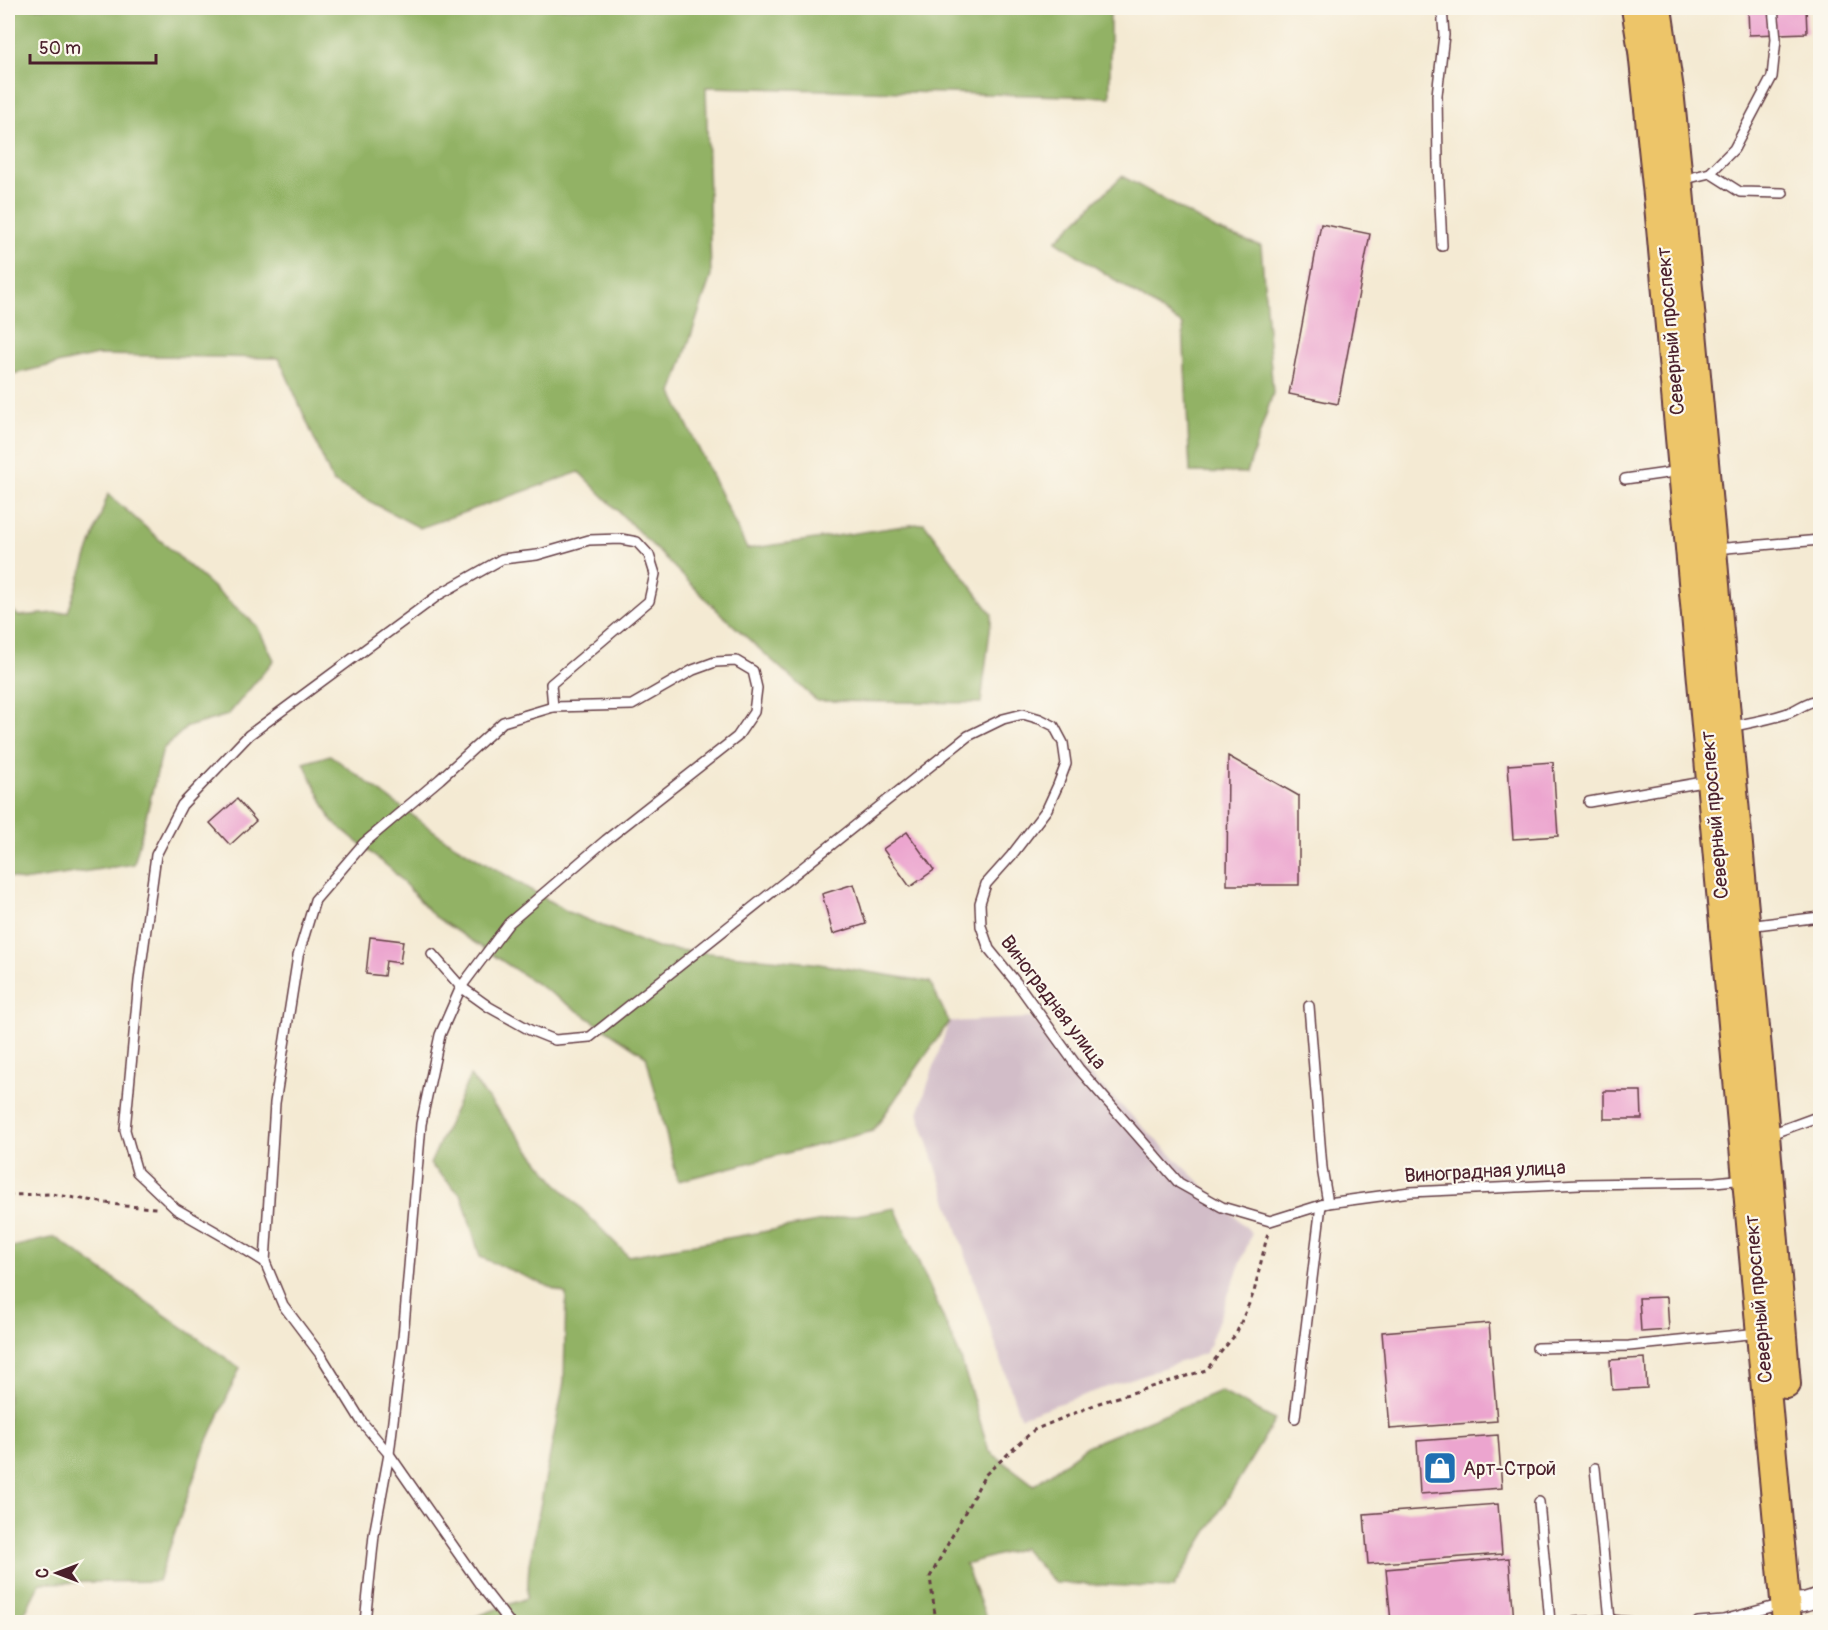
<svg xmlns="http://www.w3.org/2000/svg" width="1828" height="1630" font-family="Pangolin,sans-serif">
<rect width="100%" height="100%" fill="#fbf7ec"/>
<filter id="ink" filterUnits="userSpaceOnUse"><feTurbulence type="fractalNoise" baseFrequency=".0167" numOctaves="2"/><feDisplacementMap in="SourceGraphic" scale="12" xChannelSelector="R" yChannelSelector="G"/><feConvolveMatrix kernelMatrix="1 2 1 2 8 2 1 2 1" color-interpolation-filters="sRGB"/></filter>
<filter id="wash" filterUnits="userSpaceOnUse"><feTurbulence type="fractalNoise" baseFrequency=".008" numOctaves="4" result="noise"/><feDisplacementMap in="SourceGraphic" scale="24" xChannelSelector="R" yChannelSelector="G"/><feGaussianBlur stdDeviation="1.35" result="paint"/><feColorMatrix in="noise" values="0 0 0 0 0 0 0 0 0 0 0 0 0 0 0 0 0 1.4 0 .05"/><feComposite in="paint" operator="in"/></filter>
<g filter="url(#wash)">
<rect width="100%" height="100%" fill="#f4ead3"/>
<polygon fill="#d2bdc8" points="1031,1018 1252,1233 1206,1353 1020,1417 918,1113 949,1022"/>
<g fill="#92b265" stroke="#6e6848" stroke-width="1.5">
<polygon points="8,8 1110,8 1110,97 706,87 711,276 672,393 747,549 924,523 992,614 981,703 817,701 721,614 579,472 420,528 333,482 279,358 97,355 8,375"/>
<polygon points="1122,176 1217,230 1261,246 1273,393 1247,473 1190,472 1183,325 1056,241"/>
<polygon points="108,494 257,626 274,660 228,715 187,727 163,749 134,864 22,881 8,876 8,604 18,616 68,612"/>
<polygon points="330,755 445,839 568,912 657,948 813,963 930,982 949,1022 873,1131 678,1181 646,1056 434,916 392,870 332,821 304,763"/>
<polygon points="470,1076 557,1184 628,1256 895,1208 960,1356 989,1451 1034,1485 1089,1445 1220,1391 1275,1420 1173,1588 1055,1583 1023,1548 965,1564 988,1622 461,1622 527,1598 529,1564 564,1382 566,1294 480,1257 462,1196 430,1164"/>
<polygon points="55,1237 240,1368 204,1449 158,1581 40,1583 20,1622 8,1622 8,1248"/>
</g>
<g id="blocks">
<g fill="#eca5cf">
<polygon points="1748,8 1806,8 1807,33 1749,35"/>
<polygon points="1321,224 1370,234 1338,404 1289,394"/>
<polygon points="1228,756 1299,796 1299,885 1227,885"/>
<polygon points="1553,762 1558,836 1513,839 1508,765"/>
<polygon points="237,799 256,821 230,845 210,823"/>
<polygon points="907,832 934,870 910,887 883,849"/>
<polygon points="854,884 866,924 833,934 822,894"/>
<polygon points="370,937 403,941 400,963 386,961 384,976 366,974"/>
<polygon points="1604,1091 1641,1091 1642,1119 1604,1119"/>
<polygon points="1667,1297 1669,1330 1641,1332 1639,1298"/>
<polygon points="1489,1323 1497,1421 1390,1429 1382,1332"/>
<polygon points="1645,1358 1647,1388 1612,1390 1610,1360"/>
<polygon points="1498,1435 1502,1488 1420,1494 1417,1441"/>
<polygon points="1498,1504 1502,1554 1368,1564 1364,1514"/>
<polygon points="1509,1558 1514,1622 1391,1622 1386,1569"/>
</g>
</g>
</g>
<g filter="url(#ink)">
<use href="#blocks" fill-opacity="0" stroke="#643d44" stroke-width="1.5"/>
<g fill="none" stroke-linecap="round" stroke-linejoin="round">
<defs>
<g id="lane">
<polyline points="1442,8 1444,35 1437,95 1438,163 1442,246"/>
<polyline points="1710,173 1734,149 1772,77 1776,39 1773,8"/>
<polyline points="1681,180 1710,173 1740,192 1783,193"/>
<polyline points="1625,479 1681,471"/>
<polyline points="1715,549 1820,540"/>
<path d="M1729,727C1748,723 1767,720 1785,714C1799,710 1805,701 1820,700"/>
<polyline points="1589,802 1709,781"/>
<polyline points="1748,926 1820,917"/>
<polyline points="432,954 461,987 509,923 606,840 737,737 754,712 757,688 753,671 736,661 715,662 693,670 632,705 553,707 503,722 440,779 364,843 315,900 298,956 275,1103 265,1262 283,1305 320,1354 362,1422 389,1454 481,1586 509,1622"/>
<polyline points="1309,1006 1322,1168 1328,1203"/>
<polyline points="1768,1135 1820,1116"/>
<polyline points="265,1262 223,1236 176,1209 137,1172 125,1130 139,981 156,855 182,805 249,735 440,594 502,559 537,555 589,540 621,539 637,542 649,555 655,574 649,601 551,684 553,707"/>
<polyline points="1537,1348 1629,1346 1759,1333"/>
<polyline points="1295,1418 1321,1205"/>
<polyline points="1595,1468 1610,1620 1632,1622"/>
<polyline points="1539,1502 1550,1622"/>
<polyline points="365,1622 374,1535 389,1454 403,1338 421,1124 440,1035 461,987 489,1007 530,1030 555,1040 590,1037 968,736 1003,719 1023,714 1040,719 1054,726 1063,743 1066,764 1058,785 1047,809 1011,856 986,884 980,903 981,926 989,949 1020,987 1079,1069 1179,1183 1222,1207 1270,1221 1328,1203 1410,1192 1580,1184 1715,1182 1745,1179"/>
<polyline points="1574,1622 1610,1620"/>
<polyline points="1698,1622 1723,1620 1783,1604"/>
</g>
<polyline id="street" points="1786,1604 1804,1602 1820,1597"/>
<g id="primary">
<polyline points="1636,8 1643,51 1659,205 1787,1622"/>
<polyline points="1657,8 1669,90 1678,180 1712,549 1727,727 1765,1135 1786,1384"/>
</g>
</defs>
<use href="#lane" stroke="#643d44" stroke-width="12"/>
<use href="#street" stroke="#643d44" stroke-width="21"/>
<use href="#primary" stroke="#643d44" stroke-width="32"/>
<g stroke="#643d44" stroke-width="3" stroke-dasharray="4.5 4.5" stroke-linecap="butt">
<polyline points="8,1195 51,1194 125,1206 156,1208"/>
<polyline points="936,1622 930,1577 985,1475 1034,1430 1099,1403 1206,1370 1236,1334 1254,1292 1268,1232"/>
</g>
<use href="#lane" stroke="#fff" stroke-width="9"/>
<use href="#street" stroke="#fff" stroke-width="18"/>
<use href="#primary" stroke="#edc569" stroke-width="28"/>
</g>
</g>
<defs>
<symbol id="shop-square" viewBox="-11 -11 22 22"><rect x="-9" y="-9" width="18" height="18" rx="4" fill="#1f6fb2" stroke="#fbf7ec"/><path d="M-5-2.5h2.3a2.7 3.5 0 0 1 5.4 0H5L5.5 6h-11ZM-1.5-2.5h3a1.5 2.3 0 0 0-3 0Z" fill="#fff"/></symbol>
</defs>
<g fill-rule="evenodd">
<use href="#shop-square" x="1421" y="1449" width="38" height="38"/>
</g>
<g text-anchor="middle" stroke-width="4.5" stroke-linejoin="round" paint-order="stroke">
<g font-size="20" fill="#4a1f2b" stroke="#fbf7ec">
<text transform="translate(1670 331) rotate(-95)" y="7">Северный проспект</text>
<text transform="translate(1714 815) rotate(-95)" y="7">Северный проспект</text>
<text transform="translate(1054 1002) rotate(53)" y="7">Виноградная улица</text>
<text transform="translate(1485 1171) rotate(-3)" y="7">Виноградная улица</text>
<text transform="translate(1758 1299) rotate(-95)" y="7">Северный проспект</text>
</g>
<g font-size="20" fill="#4a1f2b" stroke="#fbf7ec" text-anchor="start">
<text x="1463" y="1475">Арт-Строй</text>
</g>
</g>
<rect width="1828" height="1630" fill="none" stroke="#fbf7ec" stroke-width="30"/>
<g transform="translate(57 1573) rotate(270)" stroke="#fbf7ec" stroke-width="4.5" paint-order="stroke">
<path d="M0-4.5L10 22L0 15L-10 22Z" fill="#4a1f2b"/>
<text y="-9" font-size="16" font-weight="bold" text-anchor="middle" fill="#4a1f2b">С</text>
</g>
<path d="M30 54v9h126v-9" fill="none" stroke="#4a1f2b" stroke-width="3"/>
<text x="39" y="54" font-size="18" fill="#4a1f2b" stroke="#fbf7ec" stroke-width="4.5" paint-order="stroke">50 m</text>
</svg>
